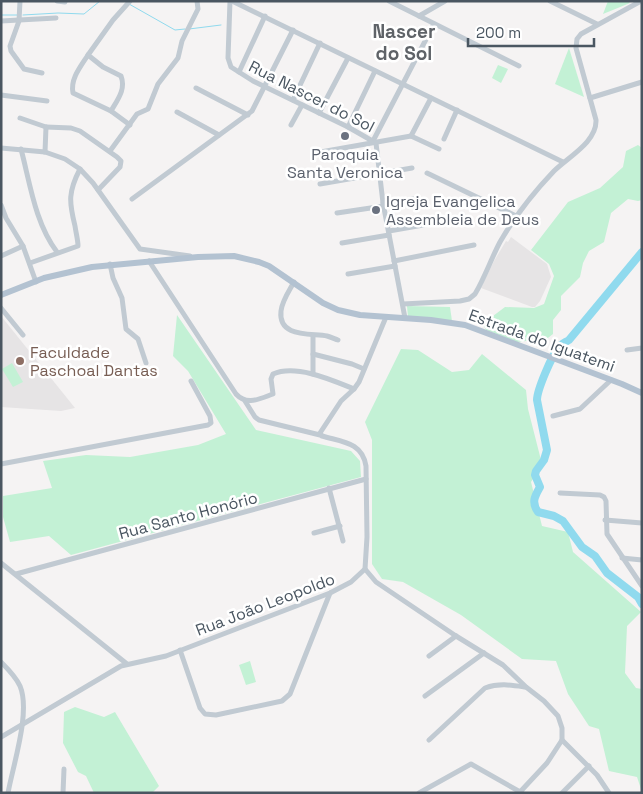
<svg xmlns="http://www.w3.org/2000/svg" width="643" height="794" font-family="'Space Grotesk',sans-serif">
<rect width="100%" height="100%" fill="#f5f3f3"/>
<g fill="#e6e4e5">
<polygon points="511,237 547,264 551,277 540,301 535,307 532,307 481,288 494,261 506,241 508,242"/>
<polygon points="1,316 75,408 61,411 1,407"/>
</g>
<g fill="#c3f1d5">
<polygon points="608,1 628,1 630,3 603,14"/>
<polygon points="569,48 584,97 555,84"/>
<polygon points="498,65 508,69 501,83 492,78"/>
<polygon points="638,145 642,148 642,200 638,201 628,199 611,213 604,242 589,251 583,263 580,277 561,296 561,310 553,320 553,334 544,341 534,340 517,342 486,330 481,320 493,316 505,307 534,308 544,304 554,276 549,264 531,250 568,202 600,188 623,167 626,151"/>
<polygon points="407,306 450,307 452,321 408,317"/>
<polygon points="177,315 256,430 351,451 360,461 361,477 71,555 49,536 10,542 3,517 3,496 52,488 43,461 86,455 130,457 198,445 226,434 188,371 173,356"/>
<polygon points="401,349 418,350 452,372 469,370 482,354 526,390 528,409 542,464 531,482 542,526 568,532 573,552 641,612 627,626 625,673 636,688 642,689 642,792 637,777 609,771 599,729 589,726 568,694 556,661 522,659 461,615 403,582 382,579 372,564 372,440 365,422"/>
<polygon points="12,363 23,382 13,387 2,369"/>
<polygon points="250,661 256,682 246,685 239,665"/>
<polygon points="75,707 104,717 115,712 159,786 152,793 94,793 86,776 78,772 63,743 64,712"/>
</g>
<g fill="none" stroke-linecap="round" stroke-linejoin="round">
<g stroke="#90daee" stroke-width="1">
<polyline points="129,4 175,30 185,29"/>
<polyline points="1,15 19,15"/>
<polyline points="23,15 58,13 84,14 100,1"/>
<polyline points="189,29 221,25"/>
</g>
<path stroke="#90daee" stroke-width="8" d="M642,252L569,340C566,342 561,344 559,347C552,355 537,390 537,400L547,450L544,460L536,471L535,475L540,487C535,496 531,502 538,512L554,516L563,521L582,547L595,556L607,573L638,597L642,604"/>
<g stroke="#c1cad2" stroke-width="5">
<polyline points="20,1 19,21 10,46 11,51 24,69 42,73"/>
<polyline points="57,1 65,2"/>
<polyline points="230,1 228,58 231,67 253,81 348,127 376,143 383,203 405,318"/>
<polyline points="232,1 563,162"/>
<polyline points="389,1 519,66"/>
<polyline points="550,1 597,24"/>
<polyline points="419,16 445,1"/>
<polyline points="1,21 56,18"/>
<path d="M88,55C81,66 70,79 73,93L111,111"/>
<polyline points="239,72 265,16"/>
<polyline points="196,88 248,115"/>
<polyline points="1,95 47,101"/>
<polyline points="590,98 642,82"/>
<polyline points="293,100 320,43"/>
<polyline points="177,112 219,135"/>
<polyline points="319,113 348,58"/>
<polyline points="20,118 46,127 71,128 80,131 117,157 121,161 120,167 98,190"/>
<path d="M130,125L111,111C118,99 126,89 121,76L103,67L88,55L113,20L130,1"/>
<polyline points="291,125 302,105"/>
<polyline points="348,127 375,71"/>
<polyline points="411,136 431,98"/>
<polyline points="444,139 457,110"/>
<polyline points="373,141 434,24"/>
<polyline points="1,148 45,152 65,159 80,169 93,183 140,249 190,256"/>
<path d="M21,149C30,183 35,223 57,252"/>
<polyline points="110,151 137,114 148,109 158,84 178,58 182,41 198,9 197,1"/>
<polyline points="45,152 46,127"/>
<polyline points="315,153 411,136 439,149"/>
<polyline points="427,173 516,216"/>
<polyline points="320,184 412,168"/>
<polyline points="132,199 252,111 293,30"/>
<polyline points="383,203 413,199"/>
<polyline points="1,205 6,218 23,246 36,282"/>
<polyline points="337,213 384,206"/>
<polyline points="389,231 429,224"/>
<polyline points="342,243 389,235"/>
<polyline points="1,256 23,246"/>
<path d="M149,261L236,394C247,406 259,399 273,394L271,379L273,374C296,364 332,380 354,389"/>
<polyline points="394,261 474,245"/>
<path d="M30,263L78,246C78,240 76,233 75,226C69,202 68,192 80,169"/>
<polyline points="110,264 113,278 122,298 126,329 138,339 146,363"/>
<polyline points="348,274 395,266"/>
<path d="M294,282C289,291 282,301 281,311C278,338 311,333 327,336C331,337 335,339 338,340"/>
<path d="M403,304L460,301L469,299L475,294C485,277 491,259 500,242C515,216 533,193 554,171C568,157 597,142 596,120L576,48L577,39L581,34L641,1"/>
<polyline points="1,308 23,335"/>
<polyline points="313,336 313,374"/>
<polyline points="627,350 642,348"/>
<polyline points="313,354 352,364 364,369"/>
<polyline points="245,401 255,417 259,420 320,435"/>
<polyline points="553,416 580,409 611,380"/>
<polyline points="1,464 208,425 211,423 210,416 191,381"/>
<polyline points="329,488 343,541"/>
<polyline points="560,493 600,495 604,497 606,501 607,534 642,586"/>
<polyline points="605,520 642,523"/>
<polyline points="314,533 340,526"/>
<polyline points="622,558 642,560"/>
<polyline points="1,563 127,664"/>
<polyline points="365,569 376,582 456,636 503,665 526,687 544,701 558,716 562,728 562,740 547,763 520,792"/>
<polyline points="16,574 366,479"/>
<polyline points="180,650 200,708 205,714 216,715 282,701 290,694 330,593"/>
<polyline points="429,656 456,636"/>
<path d="M1,662C8,669 16,677 20,686C31,712 13,765 8,793"/>
<polyline points="425,696 484,653"/>
<path d="M1,737L121,666L166,656L330,593L351,582L365,569L367,537L366,466C362,442 342,442 322,436L320,433L341,401L354,389L359,382L386,317"/>
<path d="M429,740L485,688C499,683 511,685 525,687"/>
<polyline points="562,740 597,775 609,793"/>
<polyline points="63,793 64,769"/>
<polyline points="419,793 471,764 522,793"/>
<polyline points="562,793 589,766"/>
</g>
<polyline stroke="#b3c2d1" stroke-width="6" points="1,295 44,278 92,267 198,257 234,256 259,262 269,266 323,303 338,310 360,315 431,320 465,325 622,384 642,393"/>
</g>
<g fill="#6b7280" stroke="#fff" stroke-width="2">
<circle cx="345" cy="136" r="5"/>
<circle cx="376" cy="210" r="5"/>
</g>
<circle fill="#8d6e63" stroke="#fff" stroke-width="2" cx="20" cy="361" r="5"/>
<g text-anchor="middle" stroke-width="5" stroke-linejoin="round" paint-order="stroke">
<g font-size="16" fill="#4a5661" stroke="#fff">
<text transform="translate(312 96) rotate(27)" y="6">Rua Nascer do Sol</text>
<text transform="translate(542 340) rotate(20)" y="6">Estrada do Iguatemi</text>
<text transform="translate(188 515) rotate(-15)" y="6">Rua Santo Honório</text>
<text transform="translate(265 604) rotate(-21)" y="6">Rua João Leopoldo</text>
</g>
<g font-size="16" fill="#5b616d" stroke="#fff">
<text x="345" y="160">Paroquia<tspan x="345" dy="18">Santa Veronica</tspan></text>
<text x="386" y="207" text-anchor="start">Igreja Evangelica<tspan x="386" dy="18">Assembleia de Deus</tspan></text>
</g>
<g font-size="16" fill="#785e54" stroke="#fff" text-anchor="start">
<text x="30" y="358">Faculdade<tspan x="30" dy="18">Paschoal Dantas</tspan></text>
</g>
<g font-size="19" font-weight="bold" fill="#5f6368" stroke="#fff">
<text x="404" y="38">Nascer<tspan x="404" dy="22">do Sol</tspan></text>
</g>
</g>
<rect width="643" height="794" fill="none" stroke="#4a5661" stroke-width="5"/>
<path d="M468 38v8h126v-8" fill="none" stroke="#4a5661" stroke-width="2.5"/>
<text x="476" y="38" font-size="15" fill="#4a5661" stroke="#ffffff" stroke-width="4" paint-order="stroke">200 m</text>
</svg>
